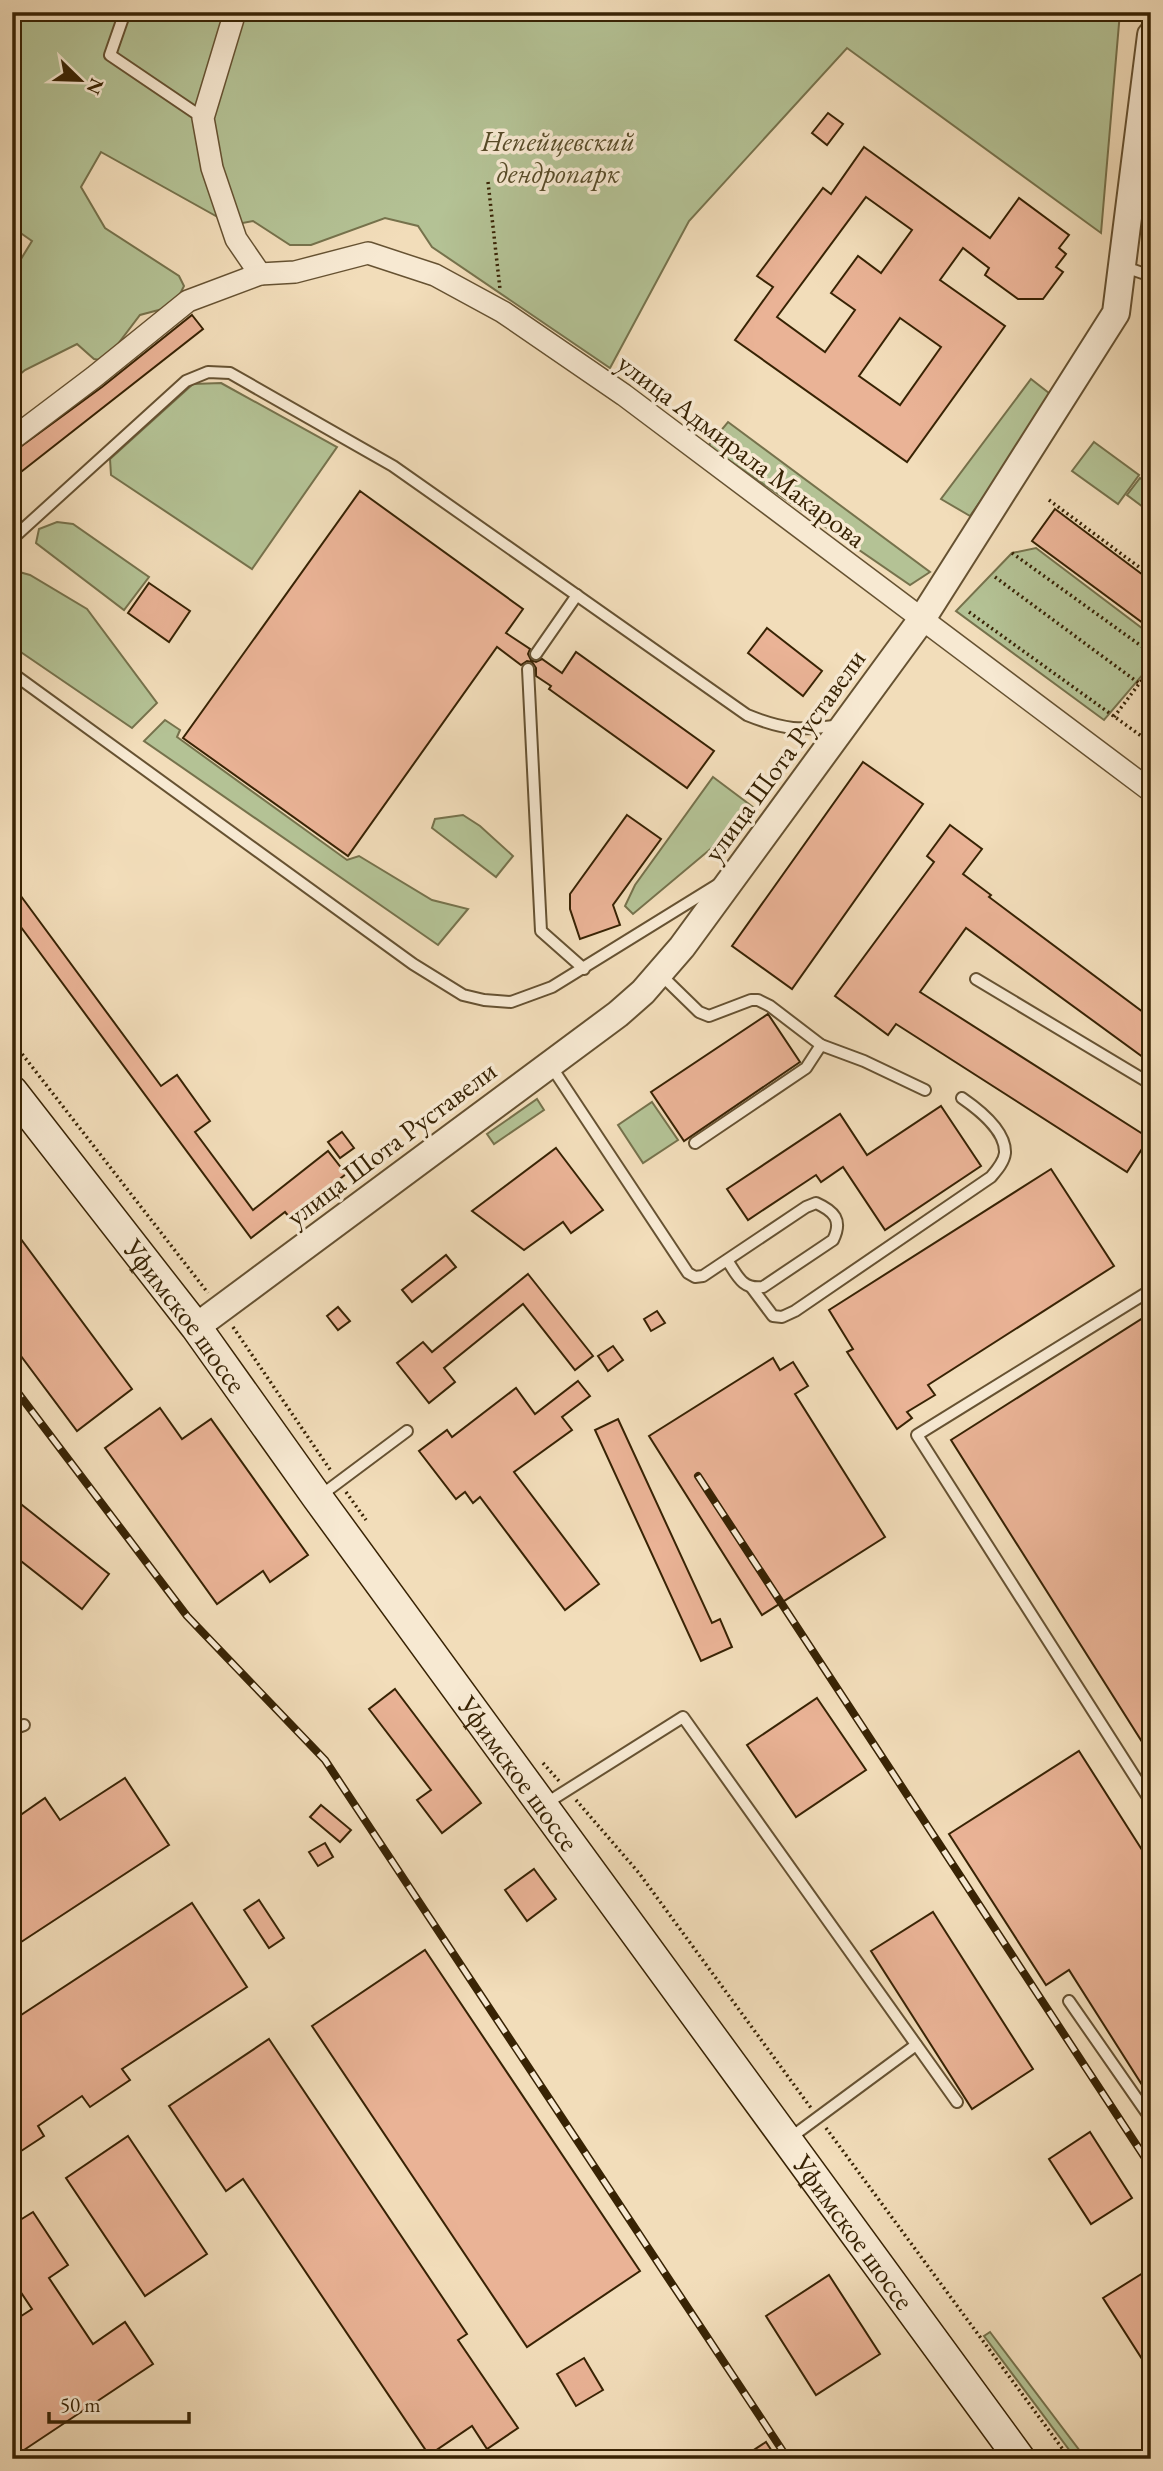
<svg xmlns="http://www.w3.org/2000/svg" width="1163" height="2471" font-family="'EB Garamond',serif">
<rect width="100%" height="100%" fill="#f2ddba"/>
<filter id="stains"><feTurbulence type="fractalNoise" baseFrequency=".00286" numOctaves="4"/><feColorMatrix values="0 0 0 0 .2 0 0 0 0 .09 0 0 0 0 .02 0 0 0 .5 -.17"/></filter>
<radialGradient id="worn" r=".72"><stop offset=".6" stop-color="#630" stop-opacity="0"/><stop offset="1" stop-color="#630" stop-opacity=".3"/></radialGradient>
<g fill="#b4c295" stroke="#76724c" stroke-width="2">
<polygon points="12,12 1120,12 1101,233 847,48 689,221 610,368 432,247 418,226 385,218 311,245 290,245 253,221 232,225 101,152 81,187 105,228 179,276 184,286 174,306 140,315 105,361 94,359 77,344 25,370 12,381 12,264 21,259 32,241 12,227"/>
<polygon points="1031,379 1054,397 970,516 941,499"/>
<polygon points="221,383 337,447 252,569 111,475 110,459 193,384"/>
<polygon points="728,422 930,572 910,585 708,446"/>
<polygon points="1094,442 1139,475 1118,504 1072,471"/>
<polygon points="1140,478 1151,486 1151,513 1127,495"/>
<polygon points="57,522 73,524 149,577 124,610 36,543 39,529"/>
<polygon points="1036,548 1151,635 1151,665 1104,720 956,611 1012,553"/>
<polygon points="12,570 30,575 87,609 157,703 132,728 12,646"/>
<polygon points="165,720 180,730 177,737 347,860 359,856 432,900 468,909 438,945 144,741"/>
<polygon points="713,777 757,810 633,914 625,906 635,885"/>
<polygon points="463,815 480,826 513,856 496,877 432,828 435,819"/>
<polygon points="537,1099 544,1110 494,1144 487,1134"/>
<polygon points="652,1102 678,1140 643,1163 618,1125"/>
<polygon points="990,2332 1086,2459 1076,2459 984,2336"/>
</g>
<g fill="#eab396" stroke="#382304" stroke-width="2" fill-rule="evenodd">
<polygon points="828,113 843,124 827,145 812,133"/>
<path d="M864,147L990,238L1019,198L1069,235L1059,248L1066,254L1056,267L1063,272L1043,299H1018L985,275L989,268L963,248L940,280L1005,326L907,462L735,340L773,287L757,276L823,188L831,194ZM866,197L912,230L881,273L858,256L831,293L855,310L825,352L777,317ZM900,318L941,347L900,405L859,376Z"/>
<polygon points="192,315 203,329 12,479 12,453 102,387"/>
<polygon points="360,491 523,609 506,633 530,649 528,654 531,660 536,662 542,659 562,673 576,652 714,751 687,788 549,689 551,686 536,676 536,668 532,662 527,661 521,665 497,647 348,856 183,738"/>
<polygon points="1055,509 1151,581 1151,629 1032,541"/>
<polygon points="149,583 190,611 169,642 128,613"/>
<polygon points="767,628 822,671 803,696 748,653"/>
<polygon points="863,762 923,804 792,989 732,946"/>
<polygon points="627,815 661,839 613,905 620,925 580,939 570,909 570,894"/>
<polygon points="950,825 982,849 963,874 991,895 989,897 1151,1018 1151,1063 966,928 920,992 1149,1138 1127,1172 896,1024 888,1035 835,996 934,862 927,856"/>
<polygon points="12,884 161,1086 177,1075 210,1121 195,1132 253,1210 328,1151 346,1174 290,1218 285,1212 251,1238 12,915"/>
<polygon points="768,1014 800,1062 684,1141 651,1092"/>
<polygon points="941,1106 981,1166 885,1230 843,1167 821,1182 816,1175 748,1220 727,1189 840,1114 867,1155"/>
<polygon points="342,1132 354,1148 340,1158 328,1142"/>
<polygon points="556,1148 603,1210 571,1233 563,1222 524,1250 472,1211"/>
<polygon points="1051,1169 1114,1266 928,1385 935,1395 907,1412 912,1418 897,1429 847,1352 853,1349 829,1310"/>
<polygon points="12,1227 132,1389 77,1431 12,1344"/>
<polygon points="446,1255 456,1267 412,1302 402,1290"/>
<polygon points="528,1274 593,1356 575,1370 523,1304 444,1368 455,1382 429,1403 397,1363 423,1342 432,1352"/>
<polygon points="338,1307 350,1321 338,1330 327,1316"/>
<polygon points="657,1311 665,1323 651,1331 644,1319"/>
<polygon points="1143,1318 1151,1331 1151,1756 951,1440"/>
<polygon points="613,1346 623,1360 608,1371 598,1356"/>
<polygon points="773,1358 780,1370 793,1362 808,1386 795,1394 885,1537 762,1615 649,1436"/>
<polygon points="578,1381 590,1396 562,1417 572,1430 514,1472 599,1584 565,1610 480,1497 473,1503 465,1492 456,1499 419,1451 447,1430 452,1437 516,1388 535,1414"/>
<polygon points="160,1408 182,1439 211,1419 308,1555 270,1582 263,1571 217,1604 105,1448"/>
<polygon points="618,1419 712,1623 720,1619 732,1647 701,1661 595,1430"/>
<polygon points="12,1497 109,1574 82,1609 12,1554"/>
<polygon points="395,1689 481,1803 442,1833 417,1800 431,1790 369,1709"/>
<polygon points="817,1698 866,1770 796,1817 747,1745"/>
<polygon points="1079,1751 1151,1864 1151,2099 1069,1970 1046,1985 949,1834"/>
<polygon points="125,1778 169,1845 12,1948 12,1821 45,1798 60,1820"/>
<polygon points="321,1805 351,1830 340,1842 310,1817"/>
<polygon points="325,1843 333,1857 318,1866 309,1852"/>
<polygon points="534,1869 556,1899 527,1921 505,1890"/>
<polygon points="259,1900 284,1938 269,1948 244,1910"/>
<polygon points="192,1903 247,1987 122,2069 130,2080 90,2107 82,2096 38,2126 44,2136 12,2157 12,2021"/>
<polygon points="933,1912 1033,2069 972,2109 871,1951"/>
<polygon points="425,1950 640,2271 527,2347 312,2026"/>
<polygon points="269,2039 467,2334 458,2340 518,2428 487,2449 472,2426 429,2455 243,2179 226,2191 169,2106"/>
<polygon points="1090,2132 1132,2198 1091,2224 1049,2159"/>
<polygon points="128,2136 207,2254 145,2296 66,2178"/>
<polygon points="33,2212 68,2265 49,2278 93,2344 125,2322 153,2364 12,2458 12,2322 32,2309 12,2279 12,2225"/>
<polygon points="1151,2268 1151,2373 1103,2298"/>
<polygon points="829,2275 880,2354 816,2395 766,2316"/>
<polygon points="584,2358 603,2390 576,2406 557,2374"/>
<polygon points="766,2442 777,2459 740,2459"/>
</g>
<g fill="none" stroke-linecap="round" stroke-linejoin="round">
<defs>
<g id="service">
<polyline points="125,12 110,55 203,118"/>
<polyline points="1122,266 1151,276"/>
<path d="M12,539L186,381L208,372L230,373L393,466L747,715C784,730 801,731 840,725"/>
<polyline points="536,654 577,595"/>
<polyline points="528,669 541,931 584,969"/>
<polyline points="12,673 413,964 463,995 484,1000 511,1002 552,987 717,885"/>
<polyline points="660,974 699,1012 709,1016 751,1000 758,1000 770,1006 821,1045 864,1061 925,1090"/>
<polyline points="976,979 1151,1084"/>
<path d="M551,1066L688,1273L695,1277L703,1276L806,1207L816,1203C834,1211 843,1220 833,1240L763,1287C742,1290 737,1275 727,1260"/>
<polyline points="695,1143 806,1068 821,1045"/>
<path d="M752,1288L773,1316L782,1317L795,1311L991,1177C997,1170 1004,1162 1005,1153C1006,1131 978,1109 962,1098"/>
<polyline points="1151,1290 917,1435 1151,1802"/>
<polyline points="320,1496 407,1431"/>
<polyline points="12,1729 24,1725"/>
<polyline points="545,1804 683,1717 957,2102"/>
<polyline points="1069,2001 1151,2119"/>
<polyline points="790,2138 916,2045"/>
</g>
<g id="minor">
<polyline points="235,12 203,118 212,168 236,239 260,274"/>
<polyline points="12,439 94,377 188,301 260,274 295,272 368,253 435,275 503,312 624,395 1151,791"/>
</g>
<polyline id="tertiary" points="196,1327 618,1014 643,992 682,947 922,619 1116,313 1151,35"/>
<g id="secondary">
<path id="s1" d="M12,1091L196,1327L317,1497L1020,2459"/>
</g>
</defs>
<use href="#service" stroke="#665232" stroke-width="14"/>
<use href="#minor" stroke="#665232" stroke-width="24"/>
<use href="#tertiary" stroke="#665232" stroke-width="30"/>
<use href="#secondary" stroke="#382304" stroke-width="33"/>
<g stroke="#382304" stroke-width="3.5" stroke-dasharray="2 3.5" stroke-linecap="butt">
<polyline points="488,182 500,289"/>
<polyline points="1049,500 1151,576"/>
<polyline points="1012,553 1151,653"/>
<polyline points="995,577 1140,684"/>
<polyline points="969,612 1151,743"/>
<polyline points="1114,717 1151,668"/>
<polyline points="12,1041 208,1293"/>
<polyline points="233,1327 331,1471"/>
<polyline points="346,1492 366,1520"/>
<polyline points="543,1763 559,1781"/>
<polyline points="576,1800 639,1873 811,2108"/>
<polyline points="826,2128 1070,2459"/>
</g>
<use href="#service" stroke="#f7e9d2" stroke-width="10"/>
<use href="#minor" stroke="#f7e9d2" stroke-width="21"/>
<use href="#tertiary" stroke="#f7e9d2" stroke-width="26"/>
<use href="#secondary" stroke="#f7e9d2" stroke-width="30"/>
<defs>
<g id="rail">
<polyline points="12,1385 187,1616 325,1760 788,2459"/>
<polyline points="698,1476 1151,2167"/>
</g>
</defs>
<use href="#rail" stroke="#382304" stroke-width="8"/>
<use href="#rail" stroke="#f7e9d2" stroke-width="5" stroke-dasharray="16" stroke-linecap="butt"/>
</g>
<g text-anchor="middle" stroke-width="7" stroke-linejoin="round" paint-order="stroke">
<g font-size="28" font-style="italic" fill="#574b28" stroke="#f7e9d2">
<text x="558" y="151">Непейцевский<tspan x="558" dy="32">дендропарк</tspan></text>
</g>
<g font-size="28" fill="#382304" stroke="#f7e9d2">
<text transform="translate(742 450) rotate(37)" y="10">улица Адмирала Макарова</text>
<text transform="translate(784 755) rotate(-54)" y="10">улица Шота Руставели</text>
<text transform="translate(391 1143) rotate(-37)" y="10">улица Шота Руставели</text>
<text dy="10" stroke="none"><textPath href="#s1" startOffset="284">Уфимское шоссе</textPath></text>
<text dy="10" stroke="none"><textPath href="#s1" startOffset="850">Уфимское шоссе</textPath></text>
<text dy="10" stroke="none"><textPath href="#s1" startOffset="1418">Уфимское шоссе</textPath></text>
</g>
</g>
<rect width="1163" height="2471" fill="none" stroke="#f2ddba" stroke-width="42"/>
<rect x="14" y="14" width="1135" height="2443" fill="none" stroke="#382304" stroke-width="3.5"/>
<rect x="21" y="21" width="1121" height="2429" fill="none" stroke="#382304" stroke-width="2"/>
<g transform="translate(80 80) rotate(113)" stroke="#f7e9d2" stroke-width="5" paint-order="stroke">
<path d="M0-5L12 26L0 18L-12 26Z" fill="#382304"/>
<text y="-10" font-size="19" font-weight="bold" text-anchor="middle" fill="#382304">N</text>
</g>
<path d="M49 2412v10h140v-10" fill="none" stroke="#382304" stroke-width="3.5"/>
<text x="60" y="2412" font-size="21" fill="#382304" stroke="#f7e9d2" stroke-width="5" paint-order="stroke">50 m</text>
<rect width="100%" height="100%" filter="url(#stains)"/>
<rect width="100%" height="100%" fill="url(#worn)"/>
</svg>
